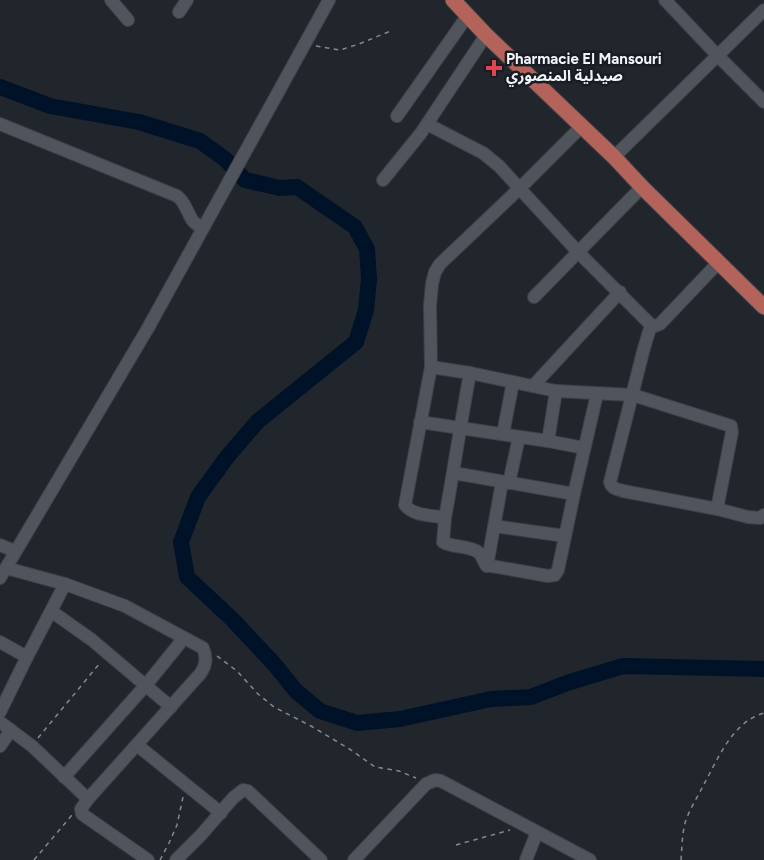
<svg xmlns="http://www.w3.org/2000/svg" width="764" height="860" font-family="Figtree,'Noto Sans Arabic',sans-serif">
<rect width="100%" height="100%" fill="#21262d"/>
<g fill="none" stroke-linecap="round" stroke-linejoin="round">
<polyline stroke="#001228" stroke-width="16" points="0,87 50,106 139,122 200,141 225,159 245,180 280,188 297,187 355,227 367,249 369,279 366,310 356,342 258,421 227,457 198,497 181,542 187,577 233,620 275,665 296,691 320,711 357,723 400,719 491,699 531,697 567,683 623,666 764,669"/>
<defs>
<g id="minor">
<polyline points="111,0 128,20"/>
<polyline points="665,0 717,55 764,102"/>
<polyline points="179,12 187,0"/>
<polyline points="397,116 468,15"/>
<path d="M0,124L177,196C185,202 186,209 191,218C193,223 198,225 202,228"/>
<polyline points="427,124 483,153 499,166 579,253 651,325 655,326 660,324 718,263"/>
<polyline points="614,157 764,10"/>
<polyline points="383,180 421,133 486,35"/>
<polyline points="534,297 642,187"/>
<path d="M651,325L644,348L610,482C612,489 617,489 623,491L717,509L748,517L760,518L764,515"/>
<polyline points="431,367 470,373 556,391 633,395 731,426 732,432 717,509"/>
<polyline points="533,386 620,292"/>
<polyline points="420,422 548,441 584,448"/>
<polyline points="503,434 513,382"/>
<polyline points="548,441 556,391"/>
<polyline points="454,473 574,494 597,394"/>
<polyline points="509,483 519,437"/>
<path d="M574,494L558,570L555,575L548,576L486,565C483,561 482,555 478,552C468,545 453,548 443,542L445,518C432,515 413,516 405,505L431,367L430,306L432,284L435,272L440,264L520,188L582,126"/>
<path d="M445,518C454,469 461,421 470,373"/>
<polyline points="494,526 565,536"/>
<polyline points="0,545 15,551"/>
<polyline points="487,566 502,482"/>
<path d="M6,568L65,584L125,606L203,648C207,657 206,666 200,674L88,799L81,809L82,814L148,860"/>
<polyline points="0,578 148,328 329,0"/>
<polyline points="51,611 92,640 171,707"/>
<polyline points="0,642 27,657"/>
<polyline points="0,712 27,657 65,584"/>
<polyline points="0,722 32,746 88,799"/>
<polyline points="137,745 221,813"/>
<polyline points="0,746 11,730"/>
<polyline points="64,777 146,685 184,638"/>
<polyline points="176,860 201,835 233,798 243,790 248,791 321,860"/>
<polyline points="354,860 426,784 435,780 441,781 590,860"/>
<polyline points="526,860 537,832"/>
</g>
<polyline id="major" points="453,0 486,35 614,157 642,187 764,307"/>
</defs>
<use href="#minor" stroke="#3e4147" stroke-width="14"/>
<use href="#major" stroke="#3e4147" stroke-width="17"/>
<g stroke="#85898f" stroke-width="1.5" stroke-dasharray="4.5 4.5" stroke-linecap="butt">
<polyline points="316,46 340,50 359,44 393,30"/>
<polyline points="217,656 237,671 258,694 274,707 311,726 351,750 375,767 399,771 416,778"/>
<polyline points="38,738 100,663"/>
<polyline points="456,845 510,830"/>
<polyline points="34,860 72,815"/>
<polyline points="160,860 169,843 177,825 183,797"/>
<path d="M681,860C682,848 682,835 685,823C689,810 697,798 703,786C718,759 732,722 764,713"/>
</g>
<use href="#minor" stroke="#50555d" stroke-width="12"/>
<use href="#major" stroke="#b4635a" stroke-width="15"/>
</g>
<path fill="#e0444e" stroke="#181c23" stroke-width="2" d="M491 59h6v6h6v6h-6v6h-6v-6h-6v-6h6z"/>
<g text-anchor="middle" stroke-width="5" stroke-linejoin="round" paint-order="stroke">
<g font-size="15" font-weight="bold" fill="#f1f4f9" stroke="#181c23" text-anchor="start">
<text x="506" y="64">Pharmacie El Mansouri<tspan x="506" dy="17">صيدلية المنصوري</tspan></text>
</g>
</g>
</svg>
